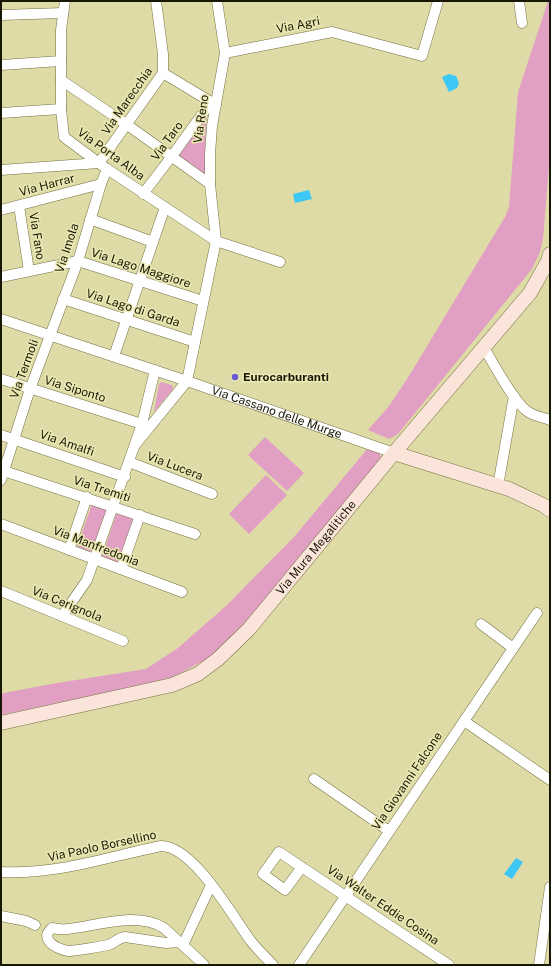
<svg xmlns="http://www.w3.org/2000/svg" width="551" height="966" font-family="'Public Sans',sans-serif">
<rect width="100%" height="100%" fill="#dedba7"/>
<g fill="#e29fc4">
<polygon points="548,1 550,1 550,154 543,239 540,252 532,269 398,434 389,439 368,430 389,406 409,376 505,217 509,207 518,92"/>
<polygon points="207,113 205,142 205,174 178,155"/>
<polygon points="161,382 172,385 173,389 154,412 159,384"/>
<polygon points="265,437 304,473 287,491 248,455"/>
<path d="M368,448C376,451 382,452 381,461L251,616L229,641L205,660L173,677L137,686L1,715V694L9,692L57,683L146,669L178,648L226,606L294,537Z"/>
<polygon points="266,475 287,495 249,534 229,514"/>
<polygon points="92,504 107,509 92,552 77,547"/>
<polygon points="117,512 134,518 118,563 102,557"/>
</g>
<g fill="#3dc7f5">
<polygon points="449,74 456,76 459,83 457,88 449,92 442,77"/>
<polygon points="309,190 312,199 295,203 293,194"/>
<polygon points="516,858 523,862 512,879 504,874"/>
</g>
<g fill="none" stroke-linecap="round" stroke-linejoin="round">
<defs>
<g id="street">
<polyline points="65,1 61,30 61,109 64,137 107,169 216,241 280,262"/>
<polyline points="519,1 522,23"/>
<polyline points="1,15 63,13"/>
<polyline points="225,53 332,32 422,56 438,1"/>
<polyline points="1,65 61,61"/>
<polyline points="163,73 216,105"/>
<polyline points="61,80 126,124 210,184"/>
<polyline points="1,113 61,109"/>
<polyline points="1,170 99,163 163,73 163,54 156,1"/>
<polyline points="143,194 172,156 211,102"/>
<polyline points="19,206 29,271"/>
<polyline points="1,210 101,184"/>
<polyline points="90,219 153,242"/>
<polyline points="1,277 78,261 203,301"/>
<polyline points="63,299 195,342"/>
<path id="s1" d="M1,319L187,381L394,453"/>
<path d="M484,348C494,364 513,401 527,411C533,416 542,417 550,420"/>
<polyline points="114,356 165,207"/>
<polyline points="1,379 142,424"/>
<polyline points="1,435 125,477"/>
<polyline points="135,445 187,381 216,241 210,184 210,154 212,126 225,53 217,1"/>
<polyline points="129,462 212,494"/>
<polyline points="1,470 195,534"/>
<polyline points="1,480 30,389 78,261 101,184 107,169"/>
<polyline points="498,486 514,396"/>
<polyline points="1,524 182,592"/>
<polyline points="69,550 87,497"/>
<polyline points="121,569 140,515"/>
<polyline points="1,591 123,641"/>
<polyline points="62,616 87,580 142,424 155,370"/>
<polyline points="481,624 513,648"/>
<polyline points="464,721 550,780"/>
<polyline points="314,779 389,831"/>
<path d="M302,867L285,890L263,874L279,852C336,890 392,927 449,965"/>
<path d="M1,872C56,875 107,857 161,846C193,846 232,915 250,940C257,949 265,957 273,965"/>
<polyline points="1,916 26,921 35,925"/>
<path d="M180,942L166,943L125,937C119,938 116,941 111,944C106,946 74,951 68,951C62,950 52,946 49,941C45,935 48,932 52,928C57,929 63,930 68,929C97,926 137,911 164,928L199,960L204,965"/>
<polyline points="183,945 211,885"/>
<polyline points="299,965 537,613"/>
<polyline points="539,965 550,887"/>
</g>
<g id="secondary">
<polyline points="394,453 509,489 543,505 550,510"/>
<path id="s2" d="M1,723L172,685L198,674L218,659L249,629L394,453L530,293L548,261L550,254"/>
</g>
</defs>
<use href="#street" stroke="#757141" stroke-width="11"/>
<use href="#secondary" stroke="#757141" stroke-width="15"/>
<use href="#street" stroke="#fff" stroke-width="10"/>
<use href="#secondary" stroke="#fbe5da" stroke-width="14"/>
</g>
<circle fill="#6b5bd4" stroke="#ebe8b4" stroke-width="1.5" cx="235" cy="377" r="4"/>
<g text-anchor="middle" stroke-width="3" stroke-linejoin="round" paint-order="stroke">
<g font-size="12" fill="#181704" stroke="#ebe8b4">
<text transform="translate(298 25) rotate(-11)" y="4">Via Agri</text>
<text transform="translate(127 101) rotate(-55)" y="4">Via Marecchia</text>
<text transform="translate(201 119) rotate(-82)" y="4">Via Reno</text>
<text transform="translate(167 141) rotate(-54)" y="4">Via Taro</text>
<text transform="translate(111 154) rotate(36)" y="4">Via Porta Alba</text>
<text transform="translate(47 185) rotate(-15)" y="4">Via Harrar</text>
<text transform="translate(37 236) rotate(81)" y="4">Via Fano</text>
<text transform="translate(67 248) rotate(-72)" y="4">Via Imola</text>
<text transform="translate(141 268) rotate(18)" y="4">Via Lago Maggiore</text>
<text transform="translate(133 308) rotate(18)" y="4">Via Lago di Garda</text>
<text transform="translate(24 369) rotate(-70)" y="4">Via Termoli</text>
<text transform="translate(75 389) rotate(17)" y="4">Via Siponto</text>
<text dy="4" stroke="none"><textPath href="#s1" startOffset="291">Via Cassano delle Murge</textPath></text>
<text transform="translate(67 443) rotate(19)" y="4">Via Amalfi</text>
<text transform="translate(175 466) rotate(21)" y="4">Via Lucera</text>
<text transform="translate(102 489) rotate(18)" y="4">Via Tremiti</text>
<text transform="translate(96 546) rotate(21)" y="4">Via Manfredonia</text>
<text dy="4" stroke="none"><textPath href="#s2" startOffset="377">Via Mura Megalitiche</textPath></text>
<text transform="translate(67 604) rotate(22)" y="4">Via Cerignola</text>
<text transform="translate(407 781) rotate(-56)" y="4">Via Giovanni Falcone</text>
<text transform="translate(102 846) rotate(-12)" y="4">Via Paolo Borsellino</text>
<text transform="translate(383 905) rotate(34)" y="4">Via Walter Eddie Cosina</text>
</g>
<g font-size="12" font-weight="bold" fill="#181704" stroke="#ebe8b4" text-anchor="start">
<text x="243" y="381">Eurocarburanti</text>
</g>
</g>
<rect width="551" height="966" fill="none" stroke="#181704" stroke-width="4"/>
</svg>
